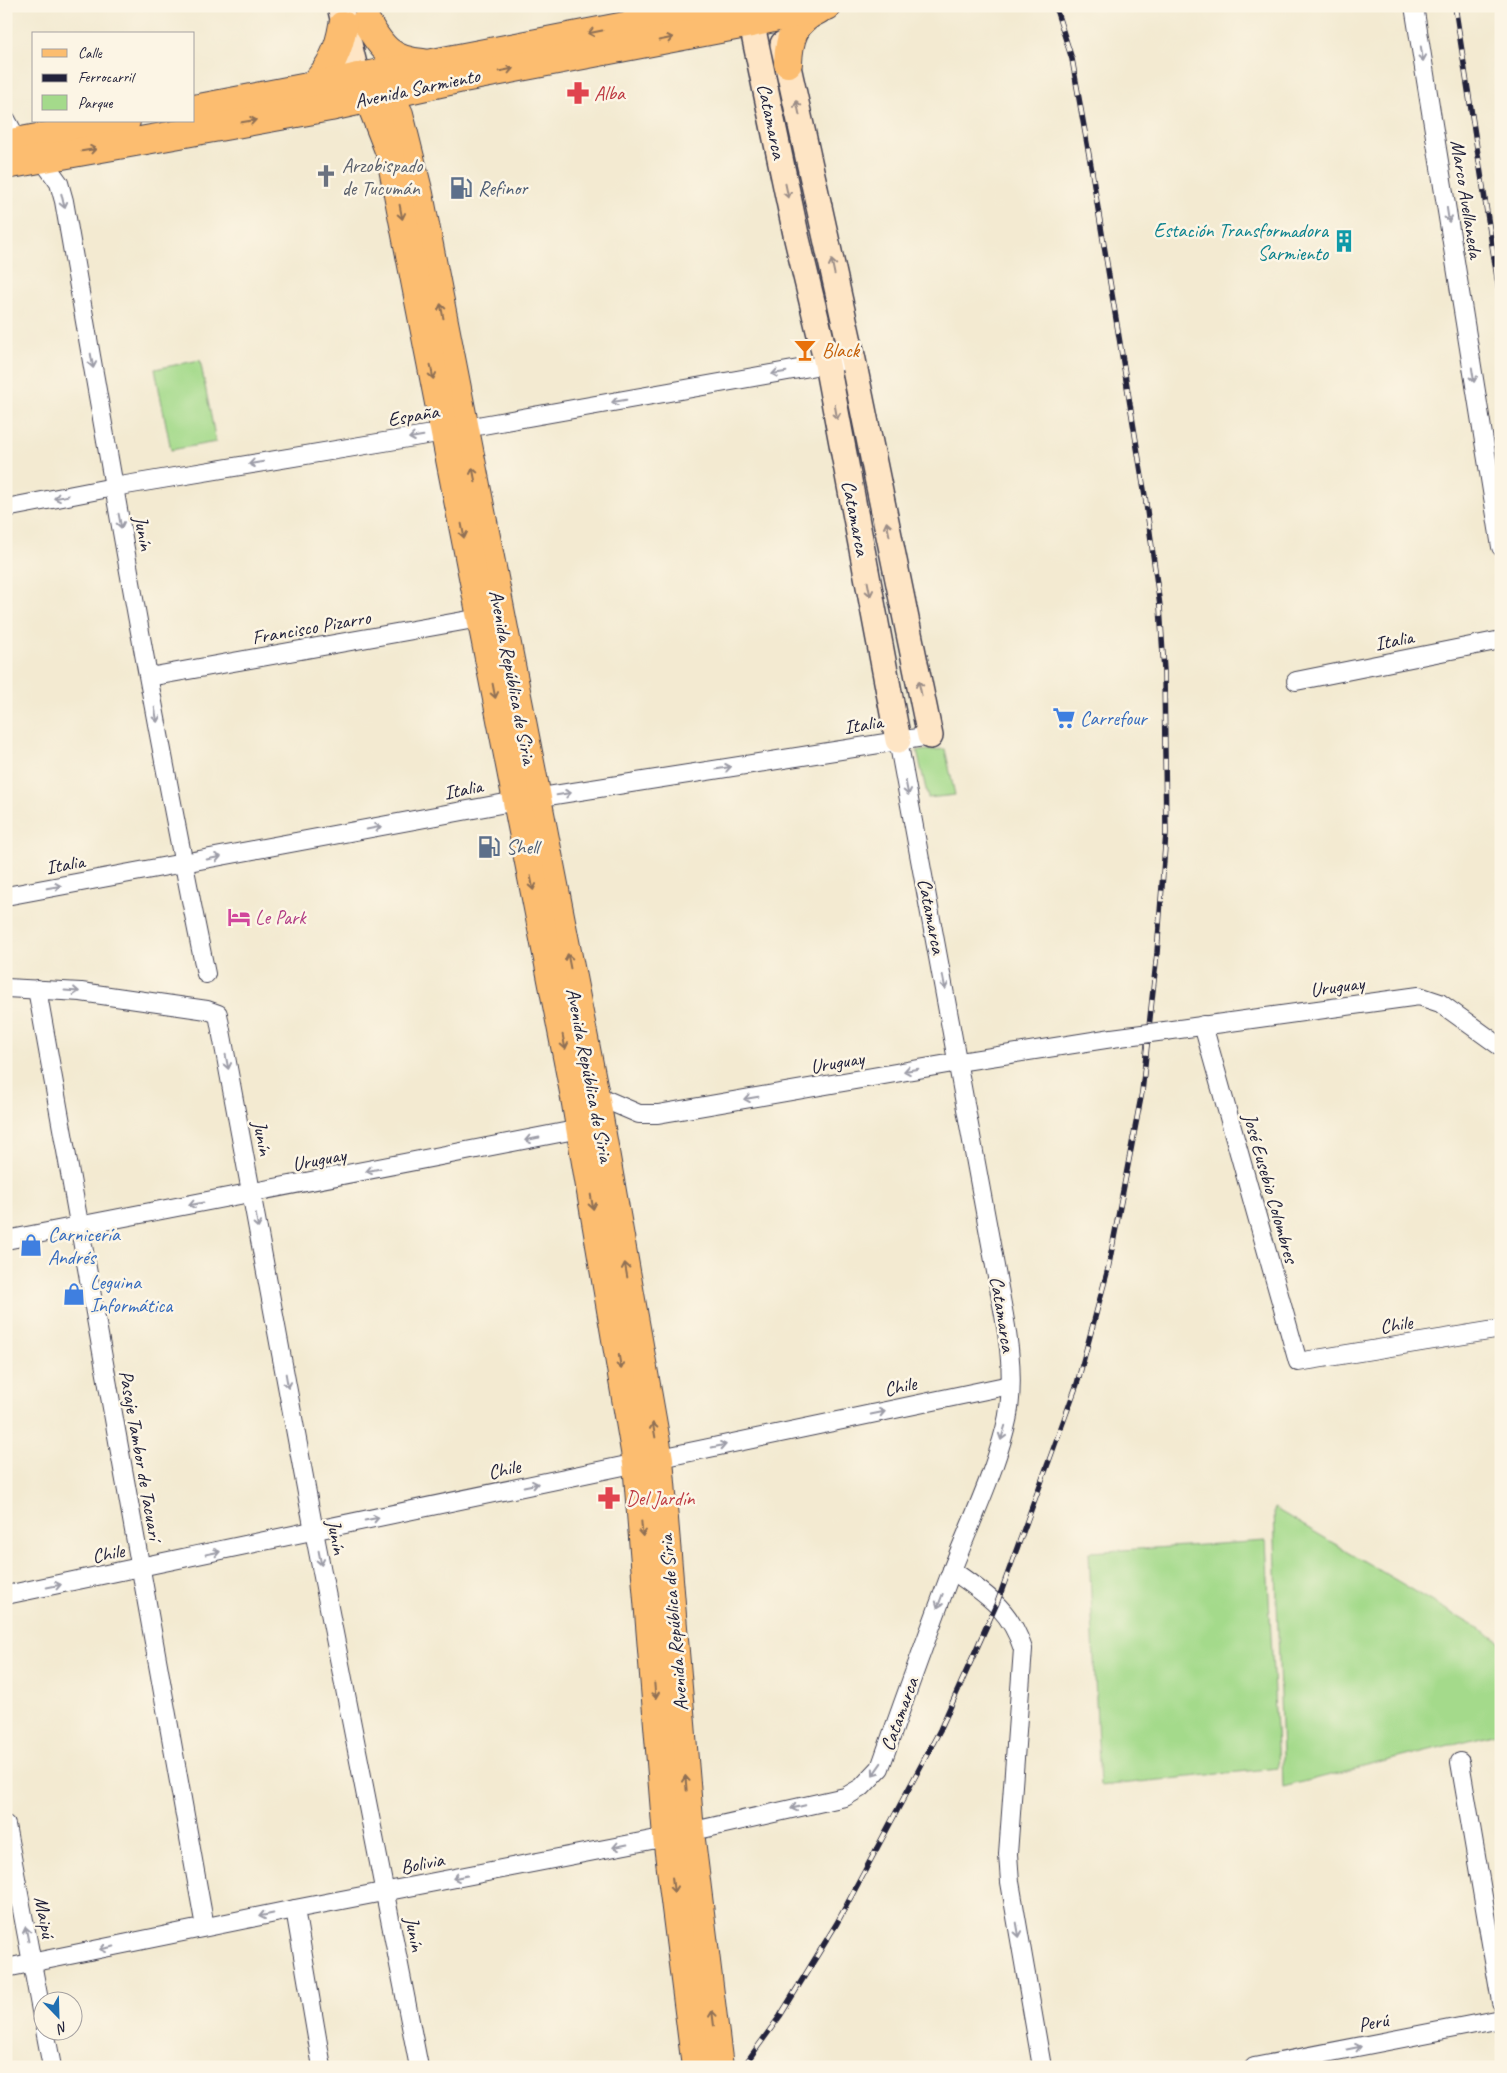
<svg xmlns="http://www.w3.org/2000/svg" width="1507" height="2073" font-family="Caveat,sans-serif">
<rect width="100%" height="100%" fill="#fcf5e5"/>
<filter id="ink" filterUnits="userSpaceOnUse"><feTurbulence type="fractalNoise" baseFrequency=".02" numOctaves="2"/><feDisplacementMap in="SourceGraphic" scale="10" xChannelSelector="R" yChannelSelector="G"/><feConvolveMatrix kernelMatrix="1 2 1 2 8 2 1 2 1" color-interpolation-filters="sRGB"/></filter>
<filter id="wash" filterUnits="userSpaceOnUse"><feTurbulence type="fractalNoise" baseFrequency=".0096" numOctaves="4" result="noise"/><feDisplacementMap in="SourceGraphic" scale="20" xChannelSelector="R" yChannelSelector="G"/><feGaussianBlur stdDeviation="1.12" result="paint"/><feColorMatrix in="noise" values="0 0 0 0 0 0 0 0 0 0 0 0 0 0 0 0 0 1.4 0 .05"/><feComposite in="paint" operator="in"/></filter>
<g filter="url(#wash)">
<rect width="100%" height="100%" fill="#f3ead1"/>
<g fill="#a4da8b" stroke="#637e63">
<polygon points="200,360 216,442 171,450 155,369"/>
<polygon points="945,749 955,795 928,798 917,751"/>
<polygon points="1274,1508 1501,1642 1501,1732 1283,1787"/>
<polygon points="1266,1541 1278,1768 1100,1786 1089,1552"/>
</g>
</g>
<g filter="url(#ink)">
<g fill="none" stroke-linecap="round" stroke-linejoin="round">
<defs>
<g id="minor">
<polyline points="1414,6 1501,547"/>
<path d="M6,119L18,141L41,158L59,183L64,201C109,459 153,717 206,974"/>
<polyline points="6,508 114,487 444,432 838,362"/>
<polyline points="149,677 480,618"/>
<polyline points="1296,681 1501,640"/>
<polyline points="6,896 516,801 930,736"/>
<polyline points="6,988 81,992 207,1010 218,1014 314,1531 419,2067"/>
<polyline points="37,989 205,1927"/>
<polyline points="1203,1025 1298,1362 1501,1329"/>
<polyline points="1165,1031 1419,996 1440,1003 1501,1047"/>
<polyline points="589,1098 595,1095 639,1114 658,1114 959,1062 1112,1038"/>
<polyline points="6,1240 580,1129"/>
<path d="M952,1570C985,1594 1010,1608 1023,1649L1008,1854L1010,1882L1042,2067"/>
<polyline points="6,1595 1010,1385"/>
<polyline points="1460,1762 1501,2002"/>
<polyline points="6,1825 42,2016"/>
<polyline points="295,1909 322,2067"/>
<path d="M6,1968L295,1909L667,1837L845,1797L862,1787L880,1768C903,1703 926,1639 950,1575C969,1526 992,1479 1005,1429C1015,1392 1011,1352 1004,1315L898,740"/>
<polyline points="45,2030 52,2067"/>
<polyline points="1254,2067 1501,2019"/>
</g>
<g id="secondary">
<polyline points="340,6 357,77"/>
<polyline points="748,6 797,239 827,364 898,740"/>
<polyline points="783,44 853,360 930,736"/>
</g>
<g id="primary">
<path d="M366,21C381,47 391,61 423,63"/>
<path d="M788,63C789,38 794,21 818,10"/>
<polyline points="379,73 399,114 419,194 595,1095 659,1459 690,1832 719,2067"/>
<polyline points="357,77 369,99 390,153 574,1092 637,1463 667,1837 696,2067"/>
<path d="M313,86C331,67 339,50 343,25"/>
<polyline points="194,109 729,6"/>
<polyline points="6,144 126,121"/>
<polyline points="6,165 330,107 458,79 751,23 827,6"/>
</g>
</defs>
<use href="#minor" stroke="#414052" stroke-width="20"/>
<use href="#secondary" stroke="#414052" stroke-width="28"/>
<use href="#primary" stroke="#414052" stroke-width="30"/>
<use href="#minor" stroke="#fff" stroke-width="18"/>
<use href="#secondary" stroke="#fee5c5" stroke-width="25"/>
<use href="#primary" stroke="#fcbd6f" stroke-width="28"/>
<defs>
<g id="rail">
<polyline points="1455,6 1501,303"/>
<polyline points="743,2067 780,2016 837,1923 940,1730 997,1603 1077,1384 1108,1269 1142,1092 1157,953 1166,833 1164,671 1160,606 1145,496 1091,166 1072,59 1055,6"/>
</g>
</defs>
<use href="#rail" stroke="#22223b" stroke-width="5.5"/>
<use href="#rail" stroke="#fcf5e5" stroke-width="4" stroke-dasharray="11" stroke-linecap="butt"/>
<defs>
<polyline id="minor-bridge" points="1112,1038 1165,1031"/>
</defs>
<use href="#minor-bridge" stroke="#414052" stroke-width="20" stroke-linecap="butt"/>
<use href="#minor-bridge" stroke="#fff" stroke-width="18"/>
</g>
<defs><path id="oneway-shaft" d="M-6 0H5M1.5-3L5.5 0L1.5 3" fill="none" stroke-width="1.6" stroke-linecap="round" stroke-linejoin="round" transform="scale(1.25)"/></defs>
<g stroke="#8f7055">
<use href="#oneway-shaft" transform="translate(595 32) rotate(169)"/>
<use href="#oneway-shaft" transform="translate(666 39) rotate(-11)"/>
<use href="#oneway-shaft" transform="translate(506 70) rotate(-11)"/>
<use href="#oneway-shaft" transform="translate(249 121) rotate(-10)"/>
<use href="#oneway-shaft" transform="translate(89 150) rotate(-10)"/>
<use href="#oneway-shaft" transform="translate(401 212) rotate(79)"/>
<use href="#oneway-shaft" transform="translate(442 311) rotate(-101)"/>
<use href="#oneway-shaft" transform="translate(432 372) rotate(79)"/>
<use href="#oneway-shaft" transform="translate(474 475) rotate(-101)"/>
<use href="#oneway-shaft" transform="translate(463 531) rotate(79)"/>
<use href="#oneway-shaft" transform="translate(494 691) rotate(79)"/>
<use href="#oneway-shaft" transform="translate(532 883) rotate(79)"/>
<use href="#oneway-shaft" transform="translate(569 961) rotate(-101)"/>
<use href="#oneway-shaft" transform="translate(564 1042) rotate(79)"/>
<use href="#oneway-shaft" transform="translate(592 1202) rotate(80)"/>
<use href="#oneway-shaft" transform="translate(626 1270) rotate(-100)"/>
<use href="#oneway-shaft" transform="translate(620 1362) rotate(80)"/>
<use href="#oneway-shaft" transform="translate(654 1430) rotate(-100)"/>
<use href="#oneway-shaft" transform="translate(642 1529) rotate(85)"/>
<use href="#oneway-shaft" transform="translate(655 1691) rotate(85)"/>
<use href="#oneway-shaft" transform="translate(686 1783) rotate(-95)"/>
<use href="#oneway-shaft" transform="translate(673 1885) rotate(83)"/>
<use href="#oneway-shaft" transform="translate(713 2018) rotate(-97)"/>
</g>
<g stroke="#9c9ca7">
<use href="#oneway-shaft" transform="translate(1422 54) rotate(81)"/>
<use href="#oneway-shaft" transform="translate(63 201) rotate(77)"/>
<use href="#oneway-shaft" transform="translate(1448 215) rotate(81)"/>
<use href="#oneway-shaft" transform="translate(92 361) rotate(80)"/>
<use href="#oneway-shaft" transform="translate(779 373) rotate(170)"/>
<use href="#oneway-shaft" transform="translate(1473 375) rotate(81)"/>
<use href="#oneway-shaft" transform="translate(619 401) rotate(170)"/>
<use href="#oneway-shaft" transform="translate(416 437) rotate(171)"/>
<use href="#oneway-shaft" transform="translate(256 463) rotate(171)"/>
<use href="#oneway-shaft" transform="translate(61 497) rotate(169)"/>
<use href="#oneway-shaft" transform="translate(120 521) rotate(79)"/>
<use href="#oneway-shaft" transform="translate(156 715) rotate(80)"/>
<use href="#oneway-shaft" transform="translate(724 768) rotate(-9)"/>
<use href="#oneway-shaft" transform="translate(907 788) rotate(79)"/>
<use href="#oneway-shaft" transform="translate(564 794) rotate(-9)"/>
<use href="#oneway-shaft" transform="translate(374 828) rotate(-11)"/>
<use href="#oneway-shaft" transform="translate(214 858) rotate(-11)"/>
<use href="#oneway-shaft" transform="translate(54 887) rotate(-10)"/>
<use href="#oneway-shaft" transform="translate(944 982) rotate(79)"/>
<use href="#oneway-shaft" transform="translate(72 991) rotate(4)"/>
<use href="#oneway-shaft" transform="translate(227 1062) rotate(79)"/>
<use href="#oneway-shaft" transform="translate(911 1070) rotate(170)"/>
<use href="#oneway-shaft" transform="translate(751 1098) rotate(170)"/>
<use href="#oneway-shaft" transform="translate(532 1139) rotate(169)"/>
<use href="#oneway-shaft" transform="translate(373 1170) rotate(169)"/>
<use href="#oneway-shaft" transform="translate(196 1204) rotate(169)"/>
<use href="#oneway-shaft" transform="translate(257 1221) rotate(80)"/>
<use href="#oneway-shaft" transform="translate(287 1381) rotate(80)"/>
<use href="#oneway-shaft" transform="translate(878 1413) rotate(-12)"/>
<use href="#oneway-shaft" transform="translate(1003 1433) rotate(107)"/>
<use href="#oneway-shaft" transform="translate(719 1446) rotate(-12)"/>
<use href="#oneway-shaft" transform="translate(531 1485) rotate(-12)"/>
<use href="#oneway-shaft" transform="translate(372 1519) rotate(-12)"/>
<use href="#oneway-shaft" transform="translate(213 1553) rotate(-12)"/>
<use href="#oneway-shaft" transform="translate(320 1558) rotate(79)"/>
<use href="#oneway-shaft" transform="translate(54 1586) rotate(-11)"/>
<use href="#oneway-shaft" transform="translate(940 1601) rotate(111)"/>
<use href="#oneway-shaft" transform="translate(877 1769) rotate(125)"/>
<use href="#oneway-shaft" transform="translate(798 1807) rotate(167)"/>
<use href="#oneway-shaft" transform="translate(620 1846) rotate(169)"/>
<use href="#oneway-shaft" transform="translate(460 1877) rotate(169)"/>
<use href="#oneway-shaft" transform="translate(266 1915) rotate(168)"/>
<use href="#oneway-shaft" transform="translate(1018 1930) rotate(80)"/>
<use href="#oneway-shaft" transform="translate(27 1934) rotate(-101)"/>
<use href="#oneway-shaft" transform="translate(107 1948) rotate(168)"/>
<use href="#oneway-shaft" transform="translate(1354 2048) rotate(-11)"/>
</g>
<g stroke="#9b8d87">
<use href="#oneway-shaft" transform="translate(798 108) rotate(-102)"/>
<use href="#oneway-shaft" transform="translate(787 191) rotate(78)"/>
<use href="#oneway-shaft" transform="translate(833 267) rotate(-102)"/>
<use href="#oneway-shaft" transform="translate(836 412) rotate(80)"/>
<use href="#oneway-shaft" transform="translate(888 529) rotate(-102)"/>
<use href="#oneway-shaft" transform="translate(869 589) rotate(79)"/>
<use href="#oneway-shaft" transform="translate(920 688) rotate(-102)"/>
</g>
</g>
<defs>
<symbol id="pharmacy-bare" viewBox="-9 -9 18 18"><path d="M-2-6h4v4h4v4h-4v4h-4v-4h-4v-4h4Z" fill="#e0444e" stroke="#fcf5e5" stroke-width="2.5" paint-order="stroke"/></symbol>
<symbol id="church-bare" viewBox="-9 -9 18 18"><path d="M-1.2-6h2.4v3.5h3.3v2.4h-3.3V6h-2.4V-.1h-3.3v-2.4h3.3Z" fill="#6b7280" stroke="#fcf5e5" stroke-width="2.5" paint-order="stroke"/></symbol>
<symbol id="fuel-bare" viewBox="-9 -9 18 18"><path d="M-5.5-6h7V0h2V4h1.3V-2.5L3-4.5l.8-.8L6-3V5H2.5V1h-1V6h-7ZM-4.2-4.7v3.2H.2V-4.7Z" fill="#5c6f8a" stroke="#fcf5e5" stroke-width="2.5" paint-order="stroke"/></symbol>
<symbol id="building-bare" viewBox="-9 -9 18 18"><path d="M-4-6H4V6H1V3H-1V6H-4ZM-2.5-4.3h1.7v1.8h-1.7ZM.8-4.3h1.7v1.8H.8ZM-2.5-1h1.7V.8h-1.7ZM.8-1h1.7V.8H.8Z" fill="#0f9aa8" stroke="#fcf5e5" stroke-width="2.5" paint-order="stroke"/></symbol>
<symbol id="bar-bare" viewBox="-9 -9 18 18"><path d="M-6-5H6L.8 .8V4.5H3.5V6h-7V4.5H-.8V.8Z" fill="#e8710a" stroke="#fcf5e5" stroke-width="2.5" paint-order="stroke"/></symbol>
<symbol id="supermarket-bare" viewBox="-9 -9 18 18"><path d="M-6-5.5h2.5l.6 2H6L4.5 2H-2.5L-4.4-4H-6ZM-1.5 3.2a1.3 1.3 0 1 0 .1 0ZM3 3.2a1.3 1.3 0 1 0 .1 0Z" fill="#3f7fe0" stroke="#fcf5e5" stroke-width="2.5" paint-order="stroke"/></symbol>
<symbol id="hotel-bare" viewBox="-9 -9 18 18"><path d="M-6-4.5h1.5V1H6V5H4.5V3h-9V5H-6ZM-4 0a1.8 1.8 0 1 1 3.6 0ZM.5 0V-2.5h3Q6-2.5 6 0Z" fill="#d1479c" stroke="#fcf5e5" stroke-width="2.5" paint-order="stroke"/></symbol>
<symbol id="shop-bare" viewBox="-9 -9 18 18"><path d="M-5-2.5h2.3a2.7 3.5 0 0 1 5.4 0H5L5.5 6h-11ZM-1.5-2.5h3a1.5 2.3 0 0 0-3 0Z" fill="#3f7fe0" stroke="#fcf5e5" stroke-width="2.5" paint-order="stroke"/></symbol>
</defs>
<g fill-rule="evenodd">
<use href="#pharmacy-bare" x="562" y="77" width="32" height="32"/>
<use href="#church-bare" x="310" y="160" width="32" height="32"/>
<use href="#fuel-bare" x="445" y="172" width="32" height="32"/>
<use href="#building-bare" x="1328" y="225" width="32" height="32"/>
<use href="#bar-bare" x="789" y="334" width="32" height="32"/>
<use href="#supermarket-bare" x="1048" y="702" width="32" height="32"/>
<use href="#fuel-bare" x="473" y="831" width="32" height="32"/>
<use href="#hotel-bare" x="223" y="901" width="32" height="32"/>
<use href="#shop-bare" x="15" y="1229" width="32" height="32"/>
<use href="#shop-bare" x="58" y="1278" width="32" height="32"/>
<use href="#pharmacy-bare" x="593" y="1482" width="32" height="32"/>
</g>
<g text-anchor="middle" stroke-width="5" stroke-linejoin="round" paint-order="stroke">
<g font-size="20" fill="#22223b" stroke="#fcf5e5">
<text transform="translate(417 88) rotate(-12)" y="7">Avenida Sarmiento</text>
<text transform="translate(772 121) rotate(78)" y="7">Catamarca</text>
<text transform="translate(1467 199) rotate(81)" y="7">Marco Avellaneda</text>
<text transform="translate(413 415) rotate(-10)" y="7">España</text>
<text transform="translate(856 518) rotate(79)" y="7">Catamarca</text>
<text transform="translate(144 533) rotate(79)" y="7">Junín</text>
<text transform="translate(311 627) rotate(-10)" y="7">Francisco Pizarro</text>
<text transform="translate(1394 640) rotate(-11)" y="7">Italia</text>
<text transform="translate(513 677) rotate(79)" y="7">Avenida República de Siria</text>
<text transform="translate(863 724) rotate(-9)" y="7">Italia</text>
<text transform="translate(463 789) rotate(-11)" y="7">Italia</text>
<text transform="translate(65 864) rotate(-10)" y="7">Italia</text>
<text transform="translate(932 916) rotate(79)" y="7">Catamarca</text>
<text transform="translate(1337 986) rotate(-8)" y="7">Uruguay</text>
<text transform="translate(837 1062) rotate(-10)" y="7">Uruguay</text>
<text transform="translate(590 1075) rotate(79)" y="7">Avenida República de Siria</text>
<text transform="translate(263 1138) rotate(79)" y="7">Junín</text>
<text transform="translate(319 1159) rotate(-11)" y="7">Uruguay</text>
<text transform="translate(1271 1188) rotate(74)" y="7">José Eusebio Colombres</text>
<text transform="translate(1003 1314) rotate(81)" y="7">Catamarca</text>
<text transform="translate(1396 1324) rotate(-9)" y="7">Chile</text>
<text transform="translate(900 1386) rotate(-12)" y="7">Chile</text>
<text transform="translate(141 1455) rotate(80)" y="7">Pasaje Tambor de Tacuarí</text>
<text transform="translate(504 1469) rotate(-12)" y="7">Chile</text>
<text transform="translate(337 1537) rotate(79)" y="7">Junín</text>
<text transform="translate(108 1553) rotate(-11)" y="7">Chile</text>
<text transform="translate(673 1623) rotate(-95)" y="7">Avenida República de Siria</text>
<text transform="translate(899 1714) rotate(-70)" y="7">Catamarca</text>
<text transform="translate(422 1863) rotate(-11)" y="7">Bolivia</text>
<text transform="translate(45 1917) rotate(79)" y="7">Maipú</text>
<text transform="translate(415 1934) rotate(79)" y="7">Junín</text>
<text transform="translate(1373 2022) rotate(-11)" y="7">Perú</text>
</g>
<g font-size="20" fill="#be3a42" stroke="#fcf5e5" text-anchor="start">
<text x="594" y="100">Alba</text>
<text x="626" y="1505">Del Jardín</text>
</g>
<g font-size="20" fill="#5b616d" stroke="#fcf5e5" text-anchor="start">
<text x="342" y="172">Arzobispado<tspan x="342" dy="23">de Tucumán</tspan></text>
</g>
<g font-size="20" fill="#4e5e75" stroke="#fcf5e5" text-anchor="start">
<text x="478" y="195">Refinor</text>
<text x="506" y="854">Shell</text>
</g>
<g font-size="20" fill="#0d838f" stroke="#fcf5e5" text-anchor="end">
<text x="1328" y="237">Estación Transformadora<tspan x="1328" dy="23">Sarmiento</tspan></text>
</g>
<g font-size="20" fill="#c56008" stroke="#fcf5e5" text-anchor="start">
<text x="822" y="357">Black</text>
</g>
<g font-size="20" fill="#366cbe" stroke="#fcf5e5" text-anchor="start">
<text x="1080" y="725">Carrefour</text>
<text x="48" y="1241">Carnicería<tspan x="48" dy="23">Andrés</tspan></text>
<text x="90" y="1289">Leguina<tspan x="90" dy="23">Informática</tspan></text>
</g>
<g font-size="20" fill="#b23c85" stroke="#fcf5e5" text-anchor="start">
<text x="255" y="924">Le Park</text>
</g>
</g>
<rect width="1507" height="2073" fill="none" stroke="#fcf5e5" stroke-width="25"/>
<rect x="32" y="32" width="162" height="90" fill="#fcf5e5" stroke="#a5a1a1"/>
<rect x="42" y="49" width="25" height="8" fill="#fcbd6f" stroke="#a5a1a1"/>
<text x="78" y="58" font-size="15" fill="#22223b">Calle</text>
<rect x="42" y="74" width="25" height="8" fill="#22223b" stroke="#a5a1a1"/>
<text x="78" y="82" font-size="15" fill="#22223b">Ferrocarril</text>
<rect x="42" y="95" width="25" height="15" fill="#a4da8b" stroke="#a5a1a1"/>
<text x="78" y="108" font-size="15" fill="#22223b">Parque</text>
<g transform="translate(58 2016) rotate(157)"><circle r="24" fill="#fcf5e5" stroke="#a5a1a1"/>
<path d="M0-4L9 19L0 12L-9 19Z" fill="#1f6fb2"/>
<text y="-8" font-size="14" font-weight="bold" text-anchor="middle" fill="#22223b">N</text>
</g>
</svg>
